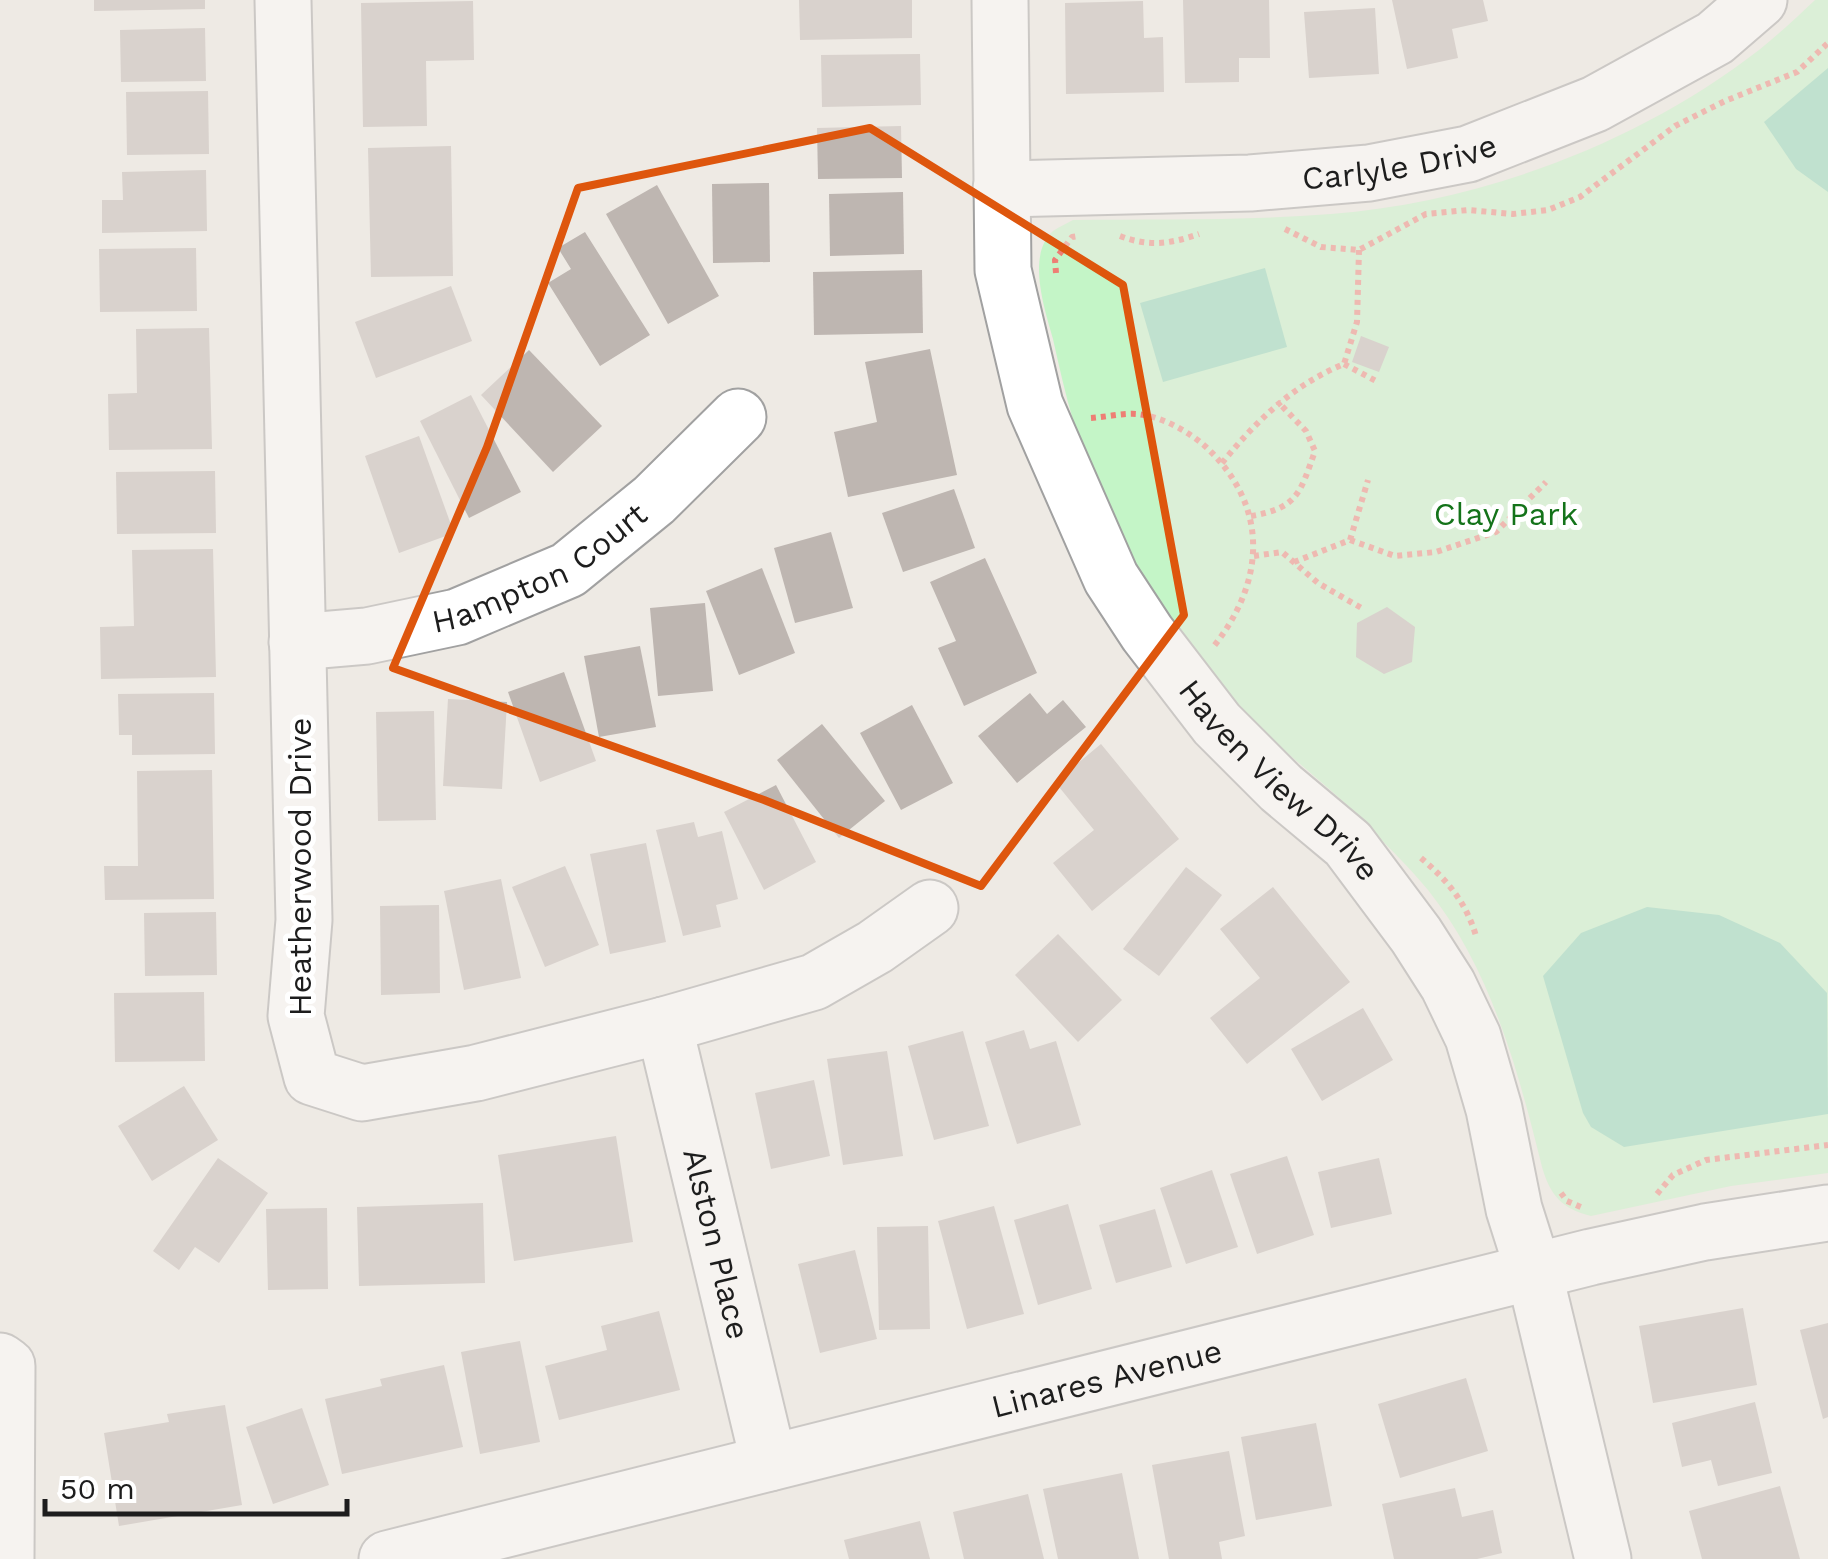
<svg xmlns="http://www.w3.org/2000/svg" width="1828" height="1559" font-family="'Work Sans',sans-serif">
<rect width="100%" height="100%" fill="#eeeae4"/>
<path fill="#c4f5c7" d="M1815,0H1828V1173L1731,1186L1591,1216C1562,1209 1550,1195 1542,1167C1518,1070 1491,969 1428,890C1410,868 1390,849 1371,829C1337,792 1295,763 1260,727C1178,642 1105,534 1073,420C1065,393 1059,366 1053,339C1045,310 1026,255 1053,231C1059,227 1067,223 1073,220C1159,219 1245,221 1331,214C1482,202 1639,143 1759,50C1778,35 1797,17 1815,0Z"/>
<g fill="#88d7b6">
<polygon points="1828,68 1828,192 1796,169 1764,122"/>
<polygon points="1265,268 1287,347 1163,382 1140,303"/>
<polygon points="1647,907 1719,915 1780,943 1827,993 1828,1114 1624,1147 1591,1127 1583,1113 1543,976 1581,933"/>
</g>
<g fill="#beb6b1">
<polygon points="94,0 205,0 205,9 94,11"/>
<polygon points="799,0 912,0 912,38 800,40"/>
<polygon points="1183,0 1269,0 1270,58 1239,58 1239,82 1185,83"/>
<polygon points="1392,0 1483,0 1488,21 1452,29 1458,58 1407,69"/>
<polygon points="473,1 474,60 426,61 427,126 363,127 361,3"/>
<polygon points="1143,1 1144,38 1163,37 1164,92 1066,94 1065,3"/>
<polygon points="1375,8 1379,74 1309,78 1304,12"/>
<polygon points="205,28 206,81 121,82 120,30"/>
<polygon points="920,54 921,105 822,107 821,55"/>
<polygon points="208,91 209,154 127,155 126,92"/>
<polygon points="901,126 902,178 818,179 817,128"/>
<polygon points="451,146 453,276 371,277 368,148"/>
<polygon points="206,170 207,231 102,233 102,200 123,200 122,172"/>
<polygon points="769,183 770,262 713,263 712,184"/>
<polygon points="657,185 719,296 668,324 606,214"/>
<polygon points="903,192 904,254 830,256 829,194"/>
<polygon points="585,232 650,335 600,366 548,283 571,269 558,248"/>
<polygon points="196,248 197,311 100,312 99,249"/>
<polygon points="922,270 923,333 814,335 813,272"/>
<polygon points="451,286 472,341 376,378 355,322"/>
<polygon points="209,328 212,449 109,450 108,394 137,393 136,329"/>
<polygon points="1361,336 1389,347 1379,372 1352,362"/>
<polygon points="930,349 957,475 848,497 834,432 877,422 865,362"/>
<polygon points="529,350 602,426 553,472 481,395"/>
<polygon points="471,395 521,492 469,518 420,421"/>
<polygon points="419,436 454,533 399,553 365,456"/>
<polygon points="215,471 216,533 117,534 116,472"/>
<polygon points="954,489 975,548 903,572 882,513"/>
<polygon points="831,532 853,608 795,623 774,548"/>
<polygon points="213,549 216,677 101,679 100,627 134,626 132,550"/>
<polygon points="985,558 1037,673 964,706 938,648 956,641 930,582"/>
<polygon points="762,568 795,653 739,675 706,591"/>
<polygon points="705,603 713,691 658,696 650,608"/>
<polygon points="1387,607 1415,627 1412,662 1384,674 1356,657 1357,623"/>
<polygon points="640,646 656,727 599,737 584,656"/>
<polygon points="564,672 596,761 540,782 508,692"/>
<polygon points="214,693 215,754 132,755 132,735 119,735 118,694"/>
<polygon points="1030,693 1047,714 1063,700 1086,727 1017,783 978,736"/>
<polygon points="448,699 507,702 502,789 443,786"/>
<polygon points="912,705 953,783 901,810 860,733"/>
<polygon points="434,711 436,820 378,821 376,712"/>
<polygon points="822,724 885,801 839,838 777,760"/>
<polygon points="1101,744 1179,839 1092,911 1053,863 1094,830 1055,782"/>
<polygon points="212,770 214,899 105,900 104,866 138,866 137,771"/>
<polygon points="776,785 816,862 764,890 724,812"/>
<polygon points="694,822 698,837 722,831 738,899 716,905 721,927 683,936 656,830"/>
<polygon points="646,843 666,942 610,954 590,854"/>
<polygon points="565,866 599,945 545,967 512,887"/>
<polygon points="1186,867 1222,895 1159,976 1123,949"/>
<polygon points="501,879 521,978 464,990 444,891"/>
<polygon points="1273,887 1350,982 1247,1064 1210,1018 1260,978 1220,929"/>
<polygon points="439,905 440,993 381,995 380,906"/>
<polygon points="216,912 217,975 145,976 144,913"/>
<polygon points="1058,934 1122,1000 1078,1042 1015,975"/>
<polygon points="204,992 205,1061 115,1062 114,993"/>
<polygon points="1363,1008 1393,1060 1322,1101 1291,1049"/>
<polygon points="1024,1030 1030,1049 1056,1041 1081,1125 1017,1144 985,1042"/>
<polygon points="963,1031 989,1126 934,1140 908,1046"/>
<polygon points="887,1051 903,1156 843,1165 827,1059"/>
<polygon points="814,1080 830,1156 771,1169 755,1093"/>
<polygon points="184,1086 218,1140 152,1181 118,1126"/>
<polygon points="616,1136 633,1242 514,1261 498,1155"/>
<polygon points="1287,1156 1314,1235 1257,1254 1230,1174"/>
<polygon points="218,1158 268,1193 219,1263 195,1247 179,1270 153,1251"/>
<polygon points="1379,1158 1392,1214 1331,1228 1318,1172"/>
<polygon points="1212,1170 1238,1247 1186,1264 1160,1188"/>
<polygon points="483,1203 485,1283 359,1286 357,1207"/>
<polygon points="1068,1204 1092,1289 1038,1305 1014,1220"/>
<polygon points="994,1206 1024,1314 967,1329 938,1221"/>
<polygon points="327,1208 328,1289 268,1290 266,1209"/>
<polygon points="1155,1209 1172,1267 1116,1283 1099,1225"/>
<polygon points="928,1226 930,1329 879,1330 877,1227"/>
<polygon points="855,1250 877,1339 820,1353 798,1264"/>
<polygon points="1743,1308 1757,1385 1653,1403 1639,1326"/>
<polygon points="659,1311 680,1390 559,1420 545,1366 607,1350 601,1326"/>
<polygon points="1828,1323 1828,1417 1823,1419 1800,1330"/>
<polygon points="520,1341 540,1442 480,1454 461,1352"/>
<polygon points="444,1365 463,1447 342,1474 325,1399 382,1386 380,1379"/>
<polygon points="1466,1378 1488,1451 1400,1478 1378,1404"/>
<polygon points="1755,1402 1772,1473 1718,1486 1711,1460 1682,1467 1672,1423"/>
<polygon points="225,1405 242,1505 119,1526 104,1433 169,1422 167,1414"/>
<polygon points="302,1408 329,1485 273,1504 246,1427"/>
<polygon points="1316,1423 1332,1506 1256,1520 1241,1437"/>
<polygon points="1229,1451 1245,1536 1219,1542 1222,1559 1169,1559 1152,1465"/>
<polygon points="1122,1473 1139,1559 1058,1559 1043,1489"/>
<polygon points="1780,1486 1800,1559 1702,1559 1689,1511"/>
<polygon points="1455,1488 1462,1517 1493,1510 1502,1553 1477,1559 1394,1559 1382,1504"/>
<polygon points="1028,1494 1044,1559 964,1559 953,1512"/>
<polygon points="920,1521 930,1559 849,1559 844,1540"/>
</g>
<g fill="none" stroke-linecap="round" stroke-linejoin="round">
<defs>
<g id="minor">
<polyline points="283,0 304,920 296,1016 312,1077 362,1093 476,1073 664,1025 814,982 875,947 930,908"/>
<path id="s1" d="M1000,0L1003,270L1035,405L1111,578L1147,633L1217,724L1281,788L1348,844L1416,935L1448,985L1473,1037L1494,1109L1514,1209L1534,1272L1603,1559"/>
<path id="s2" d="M1001,189L1250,183L1369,173L1468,154L1595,104L1715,38L1759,0"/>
<path id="s3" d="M297,642L367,636L457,617L568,570L654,500L738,417"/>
<path id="s4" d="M664,1025L769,1463"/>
<polyline points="0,1361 7,1366 6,1559"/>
<path id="s5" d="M387,1559L1591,1257L1705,1232L1828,1213"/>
</g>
</defs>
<use href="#minor" stroke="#a1a1a1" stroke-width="59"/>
<g stroke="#ee7e74" stroke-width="6" stroke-dasharray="5 5" stroke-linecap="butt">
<polyline points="1285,229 1321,247 1359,250 1426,214 1468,210 1513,214 1548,210 1580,197 1675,126 1725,101 1797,72 1828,43"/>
<path d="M1120,236C1149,247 1170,244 1199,234"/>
<polyline points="1056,273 1055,260 1072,237 1078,236"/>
<polyline points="1344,364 1378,382"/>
<path d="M1091,418C1106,417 1122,413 1137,414C1161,416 1188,431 1206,447C1269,506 1266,580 1214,646"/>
<path d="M1222,463C1257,420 1293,385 1344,364L1357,322L1359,250"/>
<path d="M1251,516C1298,508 1300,493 1315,451L1306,431L1278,402"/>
<polyline points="1350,540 1395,556 1436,552 1496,532 1546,482"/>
<polyline points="1254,556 1282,552 1318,583 1365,610"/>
<polyline points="1294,562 1350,540 1368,480"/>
<path d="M1421,858C1447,880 1466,902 1476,936"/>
<polyline points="1561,1193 1567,1201 1583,1208"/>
<polyline points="1657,1194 1673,1175 1706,1160 1828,1145"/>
</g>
<use href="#minor" stroke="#fff" stroke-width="55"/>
</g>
<path d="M0 0H1828V1559H0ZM870,128L1123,285L1184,615L981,886L764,800L393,668L487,447L578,188Z" fill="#eeeae4" fill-opacity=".55" fill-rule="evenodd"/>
<path fill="none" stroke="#de560d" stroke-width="8" stroke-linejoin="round" d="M870,128L1123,285L1184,615L981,886L764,800L393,668L487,447L578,188Z"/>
<g text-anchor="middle" stroke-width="10" stroke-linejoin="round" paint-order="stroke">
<g font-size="32" fill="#1d1d1d" stroke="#fff">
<text dy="11" stroke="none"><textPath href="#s2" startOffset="400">Carlyle Drive</textPath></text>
<text dy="11" stroke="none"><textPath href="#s3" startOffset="258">Hampton Court</textPath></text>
<text dy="11" stroke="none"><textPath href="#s1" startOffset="862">Haven View Drive</textPath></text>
<text transform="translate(300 867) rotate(-90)" y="11">Heatherwood Drive</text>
<text dy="11" stroke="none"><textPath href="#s4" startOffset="225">Alston Place</textPath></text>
<text dy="11" stroke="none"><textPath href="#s5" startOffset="742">Linares Avenue</textPath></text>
</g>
<g font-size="32" fill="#14731a" stroke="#fff">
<text x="1506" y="525">Clay Park</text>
</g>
</g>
<path d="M45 1499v15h302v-15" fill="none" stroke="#1d1d1d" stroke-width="5"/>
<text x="60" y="1499" font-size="30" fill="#1d1d1d" stroke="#ffffff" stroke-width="8" paint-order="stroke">50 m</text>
</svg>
